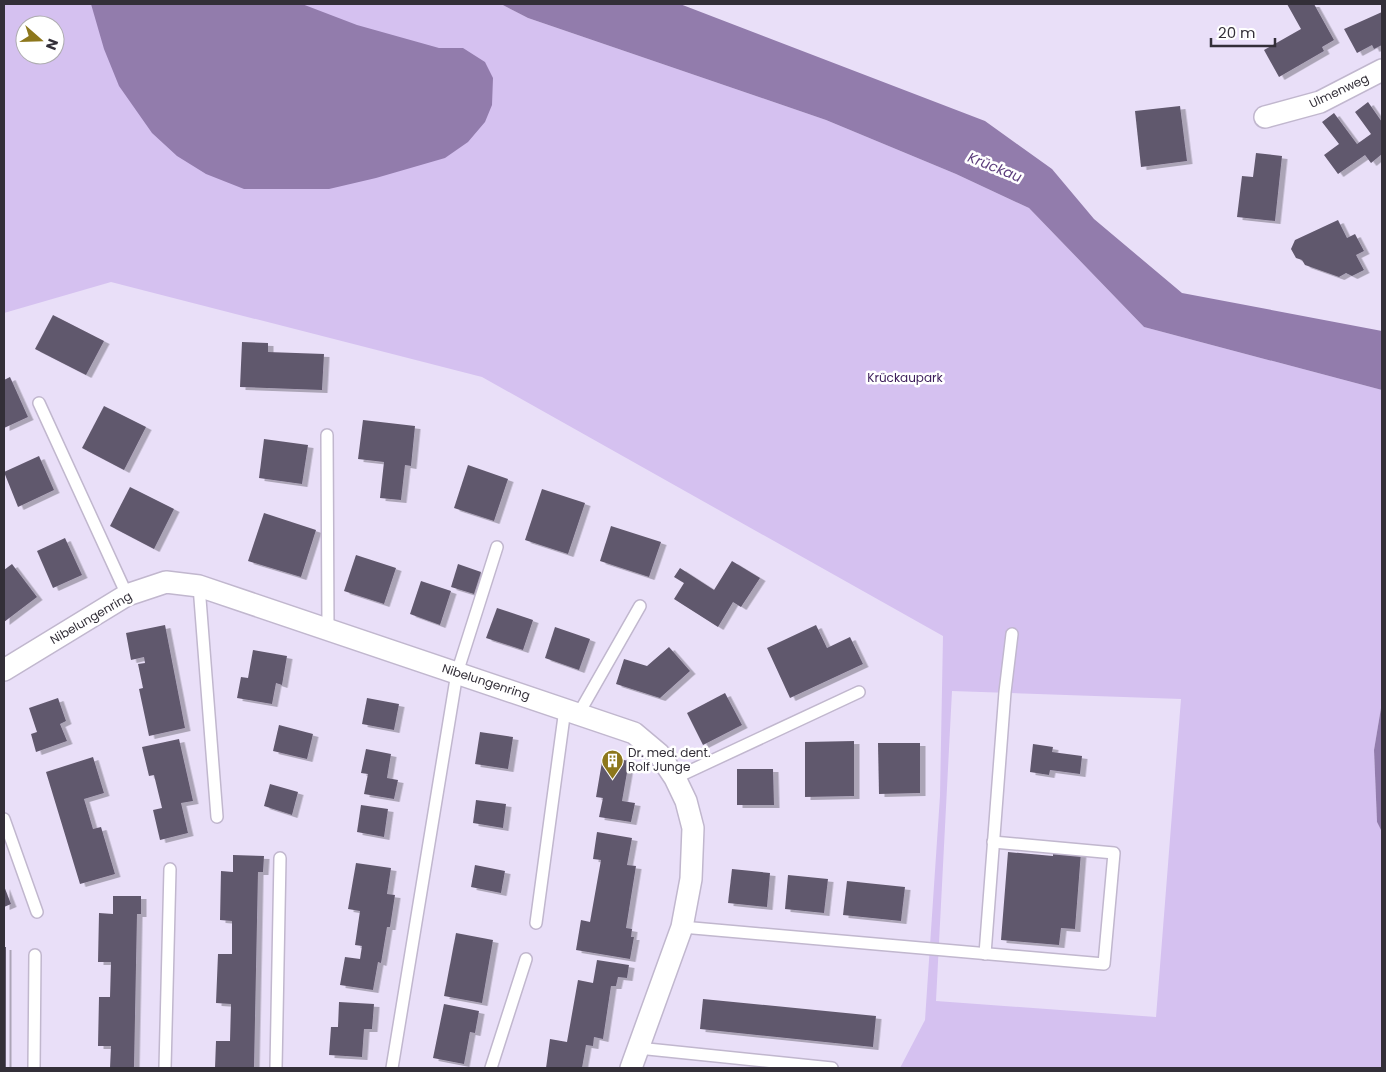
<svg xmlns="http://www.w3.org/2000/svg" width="1386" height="1072" font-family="Poppins,sans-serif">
<defs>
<filter id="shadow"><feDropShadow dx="5.5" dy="3" stdDeviation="0" flood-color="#0004"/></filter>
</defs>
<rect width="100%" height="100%" fill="#e9dff8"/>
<path fill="#d5c1f0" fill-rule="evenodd" d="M4,4H501L528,18L826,120L956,174L1029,208L1144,327L1382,390V702L1374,750L1377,822L1382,832V1068H900L925,1020L940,796L943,636L482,377L111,282L4,313ZM25,25H55V55H25ZM952,691L1181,699L1156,1017L936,1001Z"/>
<g fill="#927cac">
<polygon points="91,4 302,4 357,25 439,48 463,48 485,62 493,78 492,105 485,122 468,142 445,158 376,178 329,189 244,189 206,174 177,156 152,133 119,86 104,49"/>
<polygon points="501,4 680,4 985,121 1052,169 1094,219 1182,293 1382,331 1382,390 1144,327 1029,208 956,174 826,120 528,18"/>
<polygon points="1382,702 1382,832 1377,822 1374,750"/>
</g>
<g fill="#61586d" filter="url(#shadow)">
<polygon points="1287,4 1314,4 1334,40 1322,47 1324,51 1279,77 1264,50 1301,29"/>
<polygon points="1382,12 1382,45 1374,49 1372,45 1357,53 1344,29"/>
<polygon points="1368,102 1382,122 1382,154 1371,163 1365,155 1338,174 1324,155 1339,144 1322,122 1334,113 1357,144 1371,134 1355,112"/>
<polygon points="1180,106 1187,161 1141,167 1135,111"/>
<polygon points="1256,153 1282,156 1275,221 1237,217 1242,176 1253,177"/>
<polygon points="1338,220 1347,238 1355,234 1364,251 1356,255 1364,270 1352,276 1346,273 1339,277 1305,265 1302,260 1296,258 1291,249 1295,240"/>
<polygon points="53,315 104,341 86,375 35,349"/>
<polygon points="242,342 268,343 268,352 324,354 322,390 240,387"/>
<polygon points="10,377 28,417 4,428 4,380"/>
<polygon points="104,406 146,427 124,470 82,448"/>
<polygon points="363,420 415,426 411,466 405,465 401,500 380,498 384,462 358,459"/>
<polygon points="264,439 308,445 302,484 259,478"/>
<polygon points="39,456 54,490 18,507 4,472"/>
<polygon points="468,465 508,479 494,521 454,508"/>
<polygon points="130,487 174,509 154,549 110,526"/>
<polygon points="542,489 585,503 568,554 525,540"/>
<polygon points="264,513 316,530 301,577 248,561"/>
<polygon points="611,526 661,542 649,577 600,561"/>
<polygon points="65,538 82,575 53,588 37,551"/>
<polygon points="356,555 396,568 384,604 344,591"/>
<polygon points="732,561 760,578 741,607 733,602 718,627 674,599 684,583 674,577 680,568 714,590"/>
<polygon points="12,564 37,597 4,622 4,570"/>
<polygon points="458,564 481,572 474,594 451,587"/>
<polygon points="421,581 451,591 440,625 410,614"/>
<polygon points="497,608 533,620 523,650 486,638"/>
<polygon points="165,625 185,728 149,736 139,689 143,688 138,664 145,663 144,657 131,660 126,633"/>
<polygon points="816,625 827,648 850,637 863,664 790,698 767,648"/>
<polygon points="555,627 590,639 579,670 545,658"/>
<polygon points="669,647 690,671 660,698 616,684 624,659 647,666"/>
<polygon points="253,650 287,656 282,685 276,683 272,704 237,698 241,677 248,678"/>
<polygon points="725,693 742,725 703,745 687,713"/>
<polygon points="58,698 66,721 60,724 67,741 36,752 31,734 37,732 29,708"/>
<polygon points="367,698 399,704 394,730 362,724"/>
<polygon points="279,725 313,734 307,759 273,751"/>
<polygon points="480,732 513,737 508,769 475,764"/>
<polygon points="179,739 193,801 181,803 188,833 160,840 153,810 162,808 154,775 149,776 142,747"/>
<polygon points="854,741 854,796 805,797 805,742"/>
<polygon points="878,743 920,743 920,793 879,794"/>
<polygon points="1033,744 1053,747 1052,752 1082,756 1080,774 1050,770 1049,775 1030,772"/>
<polygon points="366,749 391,754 387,778 398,780 394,799 364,794 368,774 361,773"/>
<polygon points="603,756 629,761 622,801 635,803 631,822 599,817 603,798 596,797"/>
<polygon points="93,757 104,793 84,799 93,829 101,827 115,874 80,884 46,772"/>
<polygon points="737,769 773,769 774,805 737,805"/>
<polygon points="270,784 298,792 292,815 264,806"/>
<polygon points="476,800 506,804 503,828 473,823"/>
<polygon points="361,805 388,809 384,837 357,832"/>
<polygon points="597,832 632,838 627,865 636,866 626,928 632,929 631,937 634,937 630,959 576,950 581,920 590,922 601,860 593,859"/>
<polygon points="1053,849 1081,852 1075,929 1061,928 1059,945 1001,940 1008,852 1053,856"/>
<polygon points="233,855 264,856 263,872 258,872 254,1068 215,1068 216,1041 230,1041 231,1004 216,1003 218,954 232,954 232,921 220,920 221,871 233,872"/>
<polygon points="356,863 391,868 387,894 395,895 390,927 387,927 381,963 378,962 373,990 340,985 345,957 360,959 362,946 355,945 360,911 348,909"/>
<polygon points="475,865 505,871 501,893 471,887"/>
<polygon points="732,869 770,873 767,907 728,903"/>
<polygon points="788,875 828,879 824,913 785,909"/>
<polygon points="847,881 905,887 901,921 843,915"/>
<polygon points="4,886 11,904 4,907"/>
<polygon points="113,896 141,896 141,914 137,914 134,1068 110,1068 111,1046 98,1046 99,997 110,997 111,962 98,962 99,913 113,914"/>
<polygon points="456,933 493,940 482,1003 444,996"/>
<rect x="4" y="947" width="2" height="121"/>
<polygon points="597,960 629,965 627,978 618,977 616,986 611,986 603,1039 594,1037 593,1046 586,1045 582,1068 546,1068 550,1039 567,1042 578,980 593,983"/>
<polygon points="703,999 876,1016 873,1047 700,1029"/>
<polygon points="339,1002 374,1004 372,1029 364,1029 362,1057 329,1055 331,1027 338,1027"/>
<polygon points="444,1004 479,1011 475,1033 470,1032 464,1064 433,1058"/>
</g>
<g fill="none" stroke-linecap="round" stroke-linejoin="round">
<defs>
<g id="lane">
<polyline points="39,403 127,595"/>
<polyline points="327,435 328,628"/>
<polyline points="199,586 217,817"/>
<polyline points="579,713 640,606"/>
<polyline points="675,778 859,692"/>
<polyline points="4,819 37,912"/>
<polyline points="536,923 565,709"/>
<polyline points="682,927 1104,964 1114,853 993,842"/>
<polyline points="985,954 1005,692 1012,634"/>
<polyline points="638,1048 832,1068"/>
<polyline points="34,1068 35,955"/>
<polyline points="165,1068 170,869"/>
<polyline points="276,1068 280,858"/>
<polyline points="392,1068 457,673 497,547"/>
<polyline points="491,1068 526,959"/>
</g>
<g id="street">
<polyline points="1265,117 1320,102 1382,70"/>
<polyline points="4,670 127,595 166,582 199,586 634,733 659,754 675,778 686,801 693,828 691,879 682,927 631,1068"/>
</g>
</defs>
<use href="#lane" stroke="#c1b7ce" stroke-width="14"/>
<use href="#street" stroke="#c1b7ce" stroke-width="24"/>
<use href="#lane" stroke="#fff" stroke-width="11"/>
<use href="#street" stroke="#fff" stroke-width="21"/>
</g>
<defs>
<symbol id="building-pin" viewBox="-11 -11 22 30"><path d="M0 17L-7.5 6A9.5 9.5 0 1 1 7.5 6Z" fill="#8d771c" stroke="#fff"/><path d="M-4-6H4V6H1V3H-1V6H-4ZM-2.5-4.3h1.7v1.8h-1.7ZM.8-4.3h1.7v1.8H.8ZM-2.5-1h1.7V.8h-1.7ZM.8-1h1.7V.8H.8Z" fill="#fff"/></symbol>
</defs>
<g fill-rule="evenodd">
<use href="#building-pin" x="600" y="748" width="25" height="34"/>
</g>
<g text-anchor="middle" stroke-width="5" stroke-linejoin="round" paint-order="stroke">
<g font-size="12" fill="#332f38" stroke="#fff">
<text transform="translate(1339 91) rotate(-25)" y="4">Ulmenweg</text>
<text transform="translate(91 618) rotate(-30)" y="4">Nibelungenring</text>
<text transform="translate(486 682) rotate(18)" y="4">Nibelungenring</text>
</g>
<g font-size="12" fill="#3c1d59" stroke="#fff">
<text x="905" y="382">Krückaupark</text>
</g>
<g font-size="12" fill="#332f38" stroke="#fff" text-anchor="start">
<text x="628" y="757">Dr. med. dent.<tspan x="628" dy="14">Rolf Junge</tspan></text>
</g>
<g font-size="14" font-style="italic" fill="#5d3e7d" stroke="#fff">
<text transform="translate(995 167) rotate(22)" y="5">Krückau</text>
</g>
</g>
<rect width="1386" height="1072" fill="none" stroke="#332f38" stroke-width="10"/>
<g transform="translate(40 40) rotate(110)"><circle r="24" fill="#ffffff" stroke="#adacaf"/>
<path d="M0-4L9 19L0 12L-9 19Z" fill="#8d771c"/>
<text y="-8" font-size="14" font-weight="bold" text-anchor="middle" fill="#332f38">N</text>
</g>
<path d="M1211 38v8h64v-8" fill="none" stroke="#332f38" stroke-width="2.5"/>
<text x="1218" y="38" font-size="15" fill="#332f38" stroke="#ffffff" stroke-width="4" paint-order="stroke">20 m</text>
</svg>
